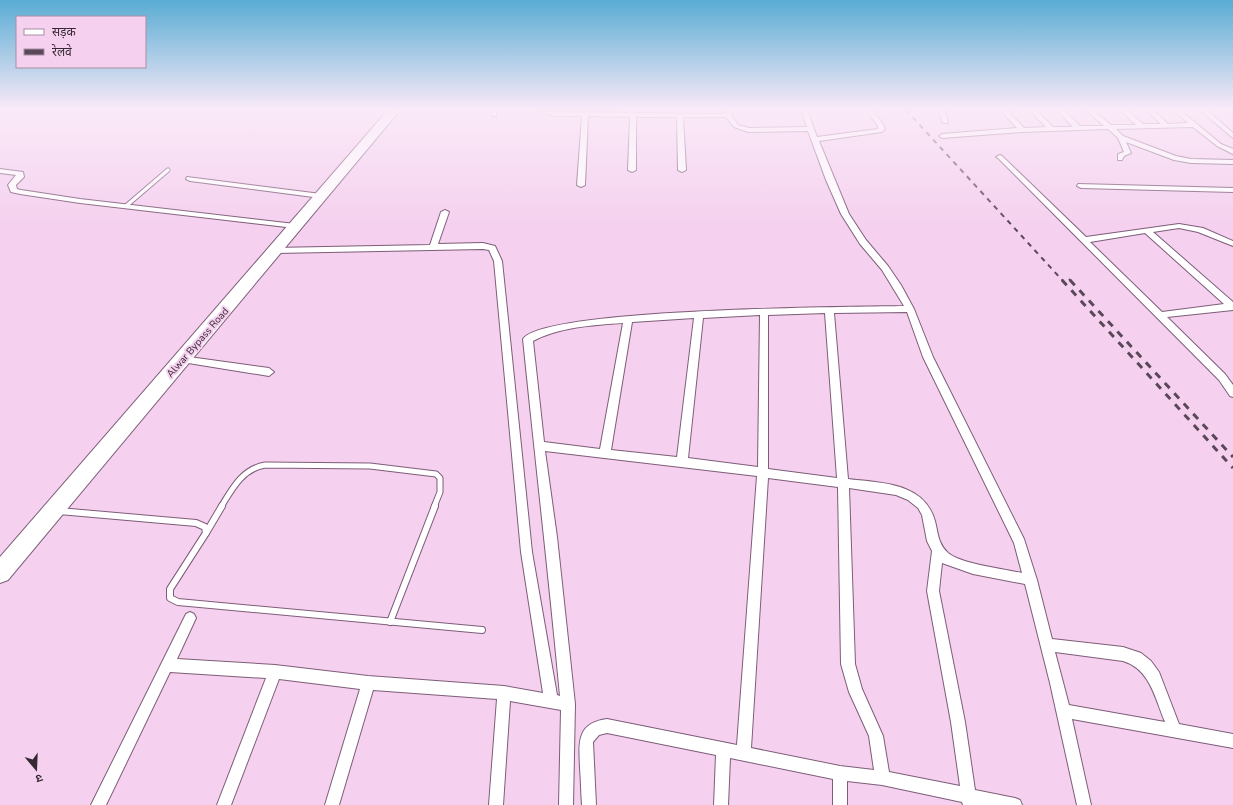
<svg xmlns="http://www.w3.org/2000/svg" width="1233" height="805" font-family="'Nunito Sans','Noto Sans Devanagari',sans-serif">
<rect width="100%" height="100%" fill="#f5d1ef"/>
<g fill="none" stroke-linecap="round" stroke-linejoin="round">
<defs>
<polyline id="lane-far2" points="126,206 168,170"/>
<path id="lane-far1" d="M221,507C232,489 242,469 265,465L370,466L436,474L440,478V492L434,507"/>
<g id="lane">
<polyline points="59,511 196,523 205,527 206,533 170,589 170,598 178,602 482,630"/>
<polyline points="206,533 222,506"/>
<polyline points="390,622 435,506"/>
</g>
<g id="street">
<polygon points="490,110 496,110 496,116 492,116"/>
<path d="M536,110L555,112L721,114L726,113L729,110H736L731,115L738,125L749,128L807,127L801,110H807L817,137L878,129V126L866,110H873L884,126L885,129L882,132L819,141L849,214L866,240L888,266L901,285L914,309L933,357L1024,539L1037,580L1052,639L1123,647L1141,653L1151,661L1159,672L1179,724L1233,734V748L1072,719L1091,805H1077L1050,683L1025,584L973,574L942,563L939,591L965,722L975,790L1015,798L1020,800L1022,805H963L962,802L882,785L847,781V805H833V779L730,758L728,805H714L716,755L607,733L599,735L593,742L596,805H582C581,793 581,780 580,768C579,743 576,723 607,719L737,745L757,476L545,451L557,537L575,704L573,805H559L561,710L510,701L503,805H489L497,699L373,690L339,805H325L360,689L279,679L231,805H217L266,678L170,672L106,805H91L186,614L190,612L194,614L196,618L177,659L275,665L368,676L504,686L543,693L521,552L494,261L489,250L483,249L276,253L273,252V248L430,245L441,212L445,210L449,212L438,244L483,243L495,246L496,248L502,261L532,552L557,695L560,696C549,577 535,458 523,339C545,308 853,307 904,306L882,270L860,244L841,214L826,180L808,131L748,132L734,127L726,117H683L686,170L682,172L678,170L677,117H636V170L632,172L628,170L630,117L588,116L585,185L581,187L577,185L582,116H555ZM907,312L923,357L1014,543L1022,573C1004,569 961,564 948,553C938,544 938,533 935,521C924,482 881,483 848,479L834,313ZM825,313L837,478L768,469V315ZM760,315L758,467L688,458L703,318ZM694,318L677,457L611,450L632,322ZM623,323L600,449L544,442L533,341C560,327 593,325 623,323ZM768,478L838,487L841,664L849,692L869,736L874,770L840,766L751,748ZM849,488L896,495L908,500L918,508L922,515L927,541L932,551L927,591L951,722L960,786L889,772L883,736L862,689L855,664ZM1055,652L1123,661C1150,669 1155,698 1165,722L1069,705Z"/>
<polygon points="938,110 944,110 948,122 947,123 943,123"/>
<polygon points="1000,110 1007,110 1024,128 1046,127 1029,110 1036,110 1053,127 1073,127 1057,110 1064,110 1080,126 1104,126 1086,110 1093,110 1111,125 1136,125 1120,110 1127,110 1143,124 1161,124 1146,110 1153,110 1168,124 1188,123 1173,110 1180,110 1221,144 1233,149 1233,154 1217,146 1193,127 1116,129 1123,136 1176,156 1191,159 1233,160 1233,164 1191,163 1174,160 1126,142 1131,153 1124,156 1122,160 1118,160 1118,154 1124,152 1118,138 1108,129 1022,132 942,138 939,136 942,134 1017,128"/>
<polygon points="1200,110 1207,110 1233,133 1233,138"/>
<polygon points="1228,110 1233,110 1233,114"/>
<path d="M1000,155L1002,156L1086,237L1179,224L1203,228L1233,241V246L1198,232L1179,228L1153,232L1233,302V310L1167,317L1225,374L1233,385V397L1230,396L1219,380L998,158L996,157ZM1145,233L1224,304L1162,312L1090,242Z"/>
<polygon points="0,169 23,172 24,177 16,185 17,189 21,190 80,199 295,224 299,226 295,228 80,203 20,194 11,192 8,185 16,175 0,173"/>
<polygon points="187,177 321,194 325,196 321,198 190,181 186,179"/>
<polygon points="1078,184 1233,188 1233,192 1081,188 1077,186"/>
<polygon points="182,356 269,368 274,372 269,376 182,362 177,359"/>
</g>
<polygon id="highway" points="388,110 400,110 8,580 0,583 0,557"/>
</defs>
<use href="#lane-far2" stroke="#7d5d78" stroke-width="5"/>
<use href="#lane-far1" stroke="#7d5d78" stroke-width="7"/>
<use href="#lane" stroke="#7d5d78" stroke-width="8"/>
<use href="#street" stroke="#7d5d78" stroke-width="2"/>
<use href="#highway" stroke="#7d5d78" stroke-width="2"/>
<use href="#lane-far2" stroke="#fff" stroke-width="3.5"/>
<use href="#lane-far1" stroke="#fff" stroke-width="5"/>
<use href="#lane" stroke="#fff" stroke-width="6"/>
<use href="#street" fill="#fff" fill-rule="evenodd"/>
<use href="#highway" fill="#fff" fill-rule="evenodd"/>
<g stroke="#5a4858" stroke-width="2" stroke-dasharray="5 5" stroke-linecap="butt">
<polyline points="906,110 1063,281"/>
<polyline points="1069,279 1071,281"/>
</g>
<g stroke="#5a4858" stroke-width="3" stroke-dasharray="7 7" stroke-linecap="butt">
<polyline points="1062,280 1233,468"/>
<polyline points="1070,280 1233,457"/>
</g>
</g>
<linearGradient id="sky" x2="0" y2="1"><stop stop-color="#59acd4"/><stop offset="0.49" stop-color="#faeaf8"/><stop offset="1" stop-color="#faeaf8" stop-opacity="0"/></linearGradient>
<rect width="1233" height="223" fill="url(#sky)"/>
<g text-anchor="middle" stroke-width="4" stroke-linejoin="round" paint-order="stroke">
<g font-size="10" fill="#352733" stroke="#f5d1ef">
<text transform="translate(197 342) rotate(-49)" y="4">Alwar Bypass Road</text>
</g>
</g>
<rect x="16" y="16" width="130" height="52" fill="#f5d1ef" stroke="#a88da4"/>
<rect x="24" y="29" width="20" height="6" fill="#ffffff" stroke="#a88da4"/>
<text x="52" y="36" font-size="12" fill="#352733">सड़क</text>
<rect x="24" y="49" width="20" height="6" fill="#5a4858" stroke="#a88da4"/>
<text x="52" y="56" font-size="12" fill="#352733">रेलवे</text>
<g transform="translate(36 769) rotate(161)" stroke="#f5d1ef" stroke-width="3" paint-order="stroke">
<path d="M0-3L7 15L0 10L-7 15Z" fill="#352733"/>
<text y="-6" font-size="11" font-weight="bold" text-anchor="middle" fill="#352733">उ</text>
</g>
</svg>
